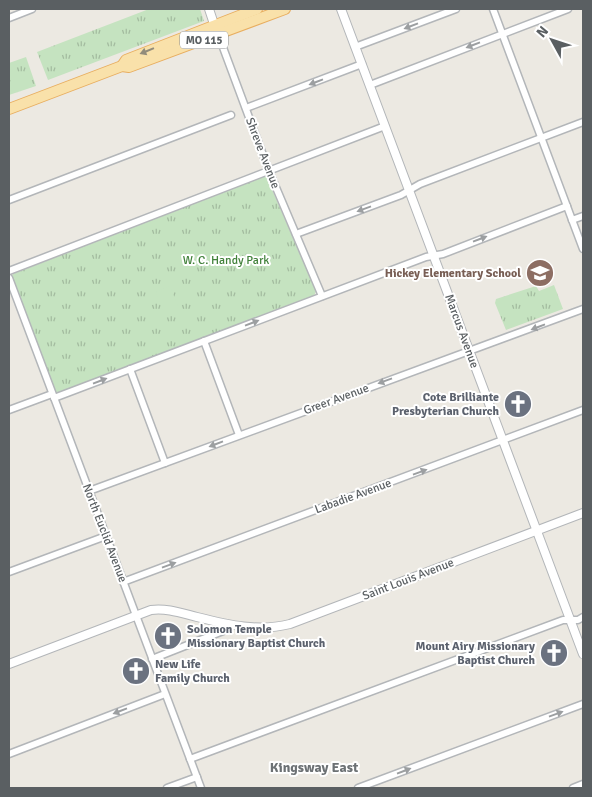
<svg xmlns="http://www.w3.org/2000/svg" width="592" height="797" font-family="Signika,sans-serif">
<defs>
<pattern id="grass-tufts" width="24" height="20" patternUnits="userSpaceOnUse" patternTransform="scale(1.25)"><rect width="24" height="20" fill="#c5e3c0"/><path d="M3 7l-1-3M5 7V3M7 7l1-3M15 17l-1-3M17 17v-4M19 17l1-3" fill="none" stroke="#a3bb9f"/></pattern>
</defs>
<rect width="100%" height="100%" fill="#ece9e2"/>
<g fill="url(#grass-tufts)">
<polygon points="149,9 200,9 204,21 48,80 37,52"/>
<polygon points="26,57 36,86 9,95 9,63"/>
<polygon points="264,176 267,178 316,291 314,296 59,393 56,392 12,276 13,274"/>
<polygon points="554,285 563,309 506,330 495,303 496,299 536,286 539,291"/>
</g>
<polygon fill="#c5e3c0" points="170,286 178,306 163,312 156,292"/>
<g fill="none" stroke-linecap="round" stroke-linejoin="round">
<defs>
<g id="minor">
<polyline points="493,9 583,249"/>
<polyline points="9,18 32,9"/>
<polyline points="218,34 269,171 322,296"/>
<polyline points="355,47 456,9"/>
<polyline points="370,85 568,9"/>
<polyline points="246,108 362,64"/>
<polyline points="9,200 231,115"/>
<polyline points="572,220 583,216"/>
<polyline points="296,234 401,195 420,184 583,122"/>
<polyline points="9,271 385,126"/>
<polyline points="9,278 201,788"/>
<polyline points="204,341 239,435"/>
<polyline points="130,369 165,463"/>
<polyline points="54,398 426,257 443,254 567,206"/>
<polyline points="9,410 52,394"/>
<polyline points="89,491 583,309"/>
<polyline points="9,572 106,536"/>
<polyline points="123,582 583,410"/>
<polyline points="152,659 223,631 229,626"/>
<polyline points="9,754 165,694"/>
<polyline points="190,759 563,620 578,620 583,617"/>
<polyline points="167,788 197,777"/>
<polyline points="358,788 583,704"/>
<polyline points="573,788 583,784"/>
</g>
<g id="tertiary">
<polyline points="209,9 216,30"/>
<polyline points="341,9 583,654"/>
<path d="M9,664L151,610C167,608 181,613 197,617C229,625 258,632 290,624L583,513"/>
</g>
<g id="primary">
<polyline points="122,66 126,60 257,9"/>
<polyline points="9,109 122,66 129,67 285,9"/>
</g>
</defs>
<use href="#minor" stroke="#b3b6b9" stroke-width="9"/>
<use href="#tertiary" stroke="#b3b6b9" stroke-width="10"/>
<use href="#primary" stroke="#e8ae60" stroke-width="12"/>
<use href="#minor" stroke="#fff" stroke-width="6"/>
<use href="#tertiary" stroke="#fff" stroke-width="8"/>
<use href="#primary" stroke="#f9e1aa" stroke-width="10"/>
</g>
<defs><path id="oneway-solid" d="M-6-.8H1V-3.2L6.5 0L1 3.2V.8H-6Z" transform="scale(1.25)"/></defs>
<g fill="#9c9fa1">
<use href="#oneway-solid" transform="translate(411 26) rotate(159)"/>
<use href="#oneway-solid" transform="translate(473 45) rotate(159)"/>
<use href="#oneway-solid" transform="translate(316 82) rotate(159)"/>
<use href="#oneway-solid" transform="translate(364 209) rotate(160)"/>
<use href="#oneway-solid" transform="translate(480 239) rotate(-21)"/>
<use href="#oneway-solid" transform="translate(252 323) rotate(-21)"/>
<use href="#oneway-solid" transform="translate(538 327) rotate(159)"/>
<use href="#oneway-solid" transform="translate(100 381) rotate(-21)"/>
<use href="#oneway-solid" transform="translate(385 381) rotate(160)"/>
<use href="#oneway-solid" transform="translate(216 444) rotate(159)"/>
<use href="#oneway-solid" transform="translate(420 472) rotate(-20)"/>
<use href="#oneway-solid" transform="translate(169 565) rotate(-20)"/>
<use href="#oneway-solid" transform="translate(120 711) rotate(159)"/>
<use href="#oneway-solid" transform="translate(556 714) rotate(-20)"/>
<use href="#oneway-solid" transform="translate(404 771) rotate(-21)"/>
</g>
<use fill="#928c7b" href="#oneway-solid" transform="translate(147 51) rotate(158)"/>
<defs>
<symbol id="school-disc" viewBox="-11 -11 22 22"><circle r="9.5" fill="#8d6e63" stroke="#fff"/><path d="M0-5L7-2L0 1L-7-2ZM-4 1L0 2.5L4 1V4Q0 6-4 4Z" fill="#fff"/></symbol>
<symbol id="church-disc" viewBox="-11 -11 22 22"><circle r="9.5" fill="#6b7280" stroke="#fff"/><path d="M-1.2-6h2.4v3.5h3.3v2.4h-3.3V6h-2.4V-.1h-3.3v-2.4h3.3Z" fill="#fff"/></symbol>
</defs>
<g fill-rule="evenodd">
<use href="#school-disc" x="524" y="257" width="32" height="32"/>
<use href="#church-disc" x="502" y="388" width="32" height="32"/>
<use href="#church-disc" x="152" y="620" width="32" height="32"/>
<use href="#church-disc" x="538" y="637" width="32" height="32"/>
<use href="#church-disc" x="120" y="655" width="32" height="32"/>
</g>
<g text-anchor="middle" stroke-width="4" stroke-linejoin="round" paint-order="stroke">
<rect fill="#fff" stroke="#8c8f91" stroke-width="1" x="180" y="31.5" width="48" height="17" rx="4"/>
<g font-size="11" font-weight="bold" fill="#5a5f62">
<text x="204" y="44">MO 115</text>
</g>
<g font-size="12" fill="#5a5f62" stroke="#fff">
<text transform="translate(263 153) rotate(69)" y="4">Shreve Avenue</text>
<text transform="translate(462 331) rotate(70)" y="4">Marcus Avenue</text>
<text transform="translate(336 399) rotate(-20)" y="4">Greer Avenue</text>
<text transform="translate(353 496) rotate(-20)" y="4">Labadie Avenue</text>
<text transform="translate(105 533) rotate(69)" y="4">North Euclid Avenue</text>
<text transform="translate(408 579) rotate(-21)" y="4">Saint Louis Avenue</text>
</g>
<g font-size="12" fill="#41813a" stroke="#fff">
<text x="226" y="264">W. C. Handy Park</text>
</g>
<g font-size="12" font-weight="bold" fill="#785e54" stroke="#fff" text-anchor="end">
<text x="521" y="277">Hickey Elementary School</text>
</g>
<g font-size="12" font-weight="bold" fill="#5b616d" stroke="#fff" text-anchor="end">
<text x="499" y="401">Cote Brilliante<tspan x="499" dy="14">Presbyterian Church</tspan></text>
<text x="187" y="633" text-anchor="start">Solomon Temple<tspan x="187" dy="14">Missionary Baptist Church</tspan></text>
<text x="535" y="650">Mount Airy Missionary<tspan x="535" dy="14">Baptist Church</tspan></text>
<text x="155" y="668" text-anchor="start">New Life<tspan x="155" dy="14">Family Church</tspan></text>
</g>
<g font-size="14" font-weight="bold" fill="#6c7174" stroke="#fff">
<text x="314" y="772">Kingsway East</text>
</g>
</g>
<rect width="592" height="797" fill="none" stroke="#5a5f62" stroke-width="20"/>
<g transform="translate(552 40) rotate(310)" stroke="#ffffff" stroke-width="4" paint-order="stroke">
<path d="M0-4L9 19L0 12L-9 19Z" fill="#5a5f62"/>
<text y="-8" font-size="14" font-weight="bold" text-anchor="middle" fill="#5a5f62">N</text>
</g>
</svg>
